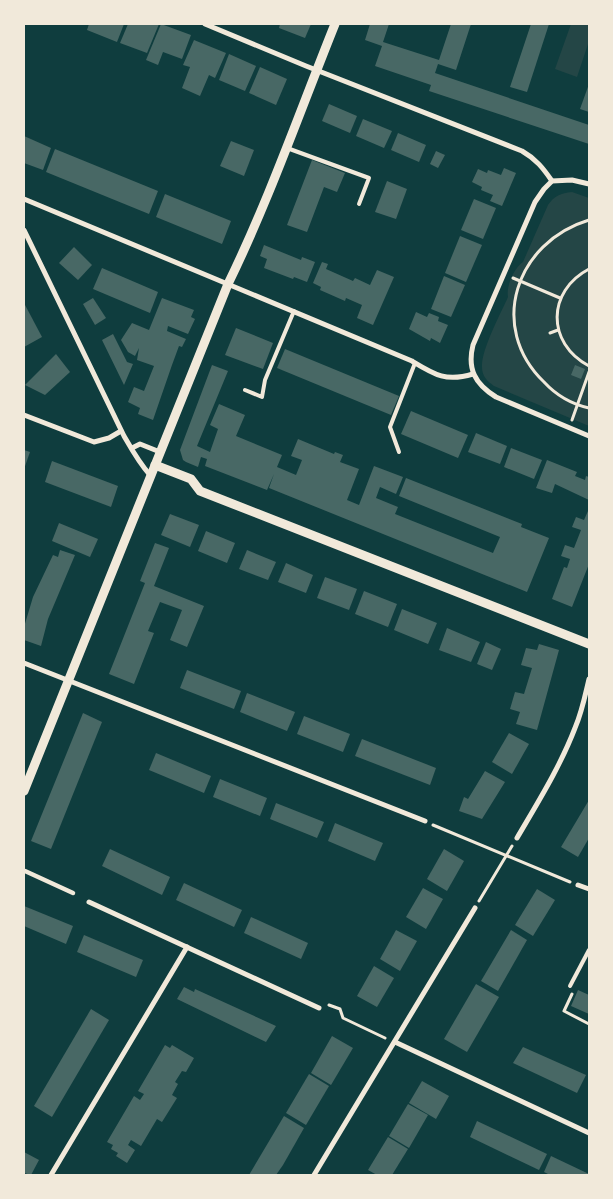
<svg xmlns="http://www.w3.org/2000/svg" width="613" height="1199" font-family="'Exo 2',sans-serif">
<rect width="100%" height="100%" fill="#0f3d3e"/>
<g fill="#244646">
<polygon points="571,24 589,24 589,41 577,77 555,69"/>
<path d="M572,192L589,198V426L494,386C487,381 482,376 482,367C481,350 501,313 508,297C506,286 514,268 523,262L548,205C554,196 561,193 572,192Z"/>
</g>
<g fill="#486865">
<polygon points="89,24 124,24 117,42 87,30"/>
<polygon points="128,24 159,24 147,53 120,43"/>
<polygon points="161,24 191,35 182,59 163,52 158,65 146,60"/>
<polygon points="280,24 311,24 305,38 279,28"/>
<polygon points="370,24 389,24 383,42 439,60 451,24 471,24 456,70 438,64 435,73 589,125 589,144 429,91 431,85 375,66 382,46 365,40"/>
<polygon points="531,24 549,24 527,92 510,87"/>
<polygon points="194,40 226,53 215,78 209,75 200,96 182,88 190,67 183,65"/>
<polygon points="229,54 256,66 245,91 219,80"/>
<polygon points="260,67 287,79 276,105 249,93"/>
<polygon points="589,84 589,112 580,109"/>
<polygon points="329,104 357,116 350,133 322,121"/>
<polygon points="363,119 392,131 384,148 356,136"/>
<polygon points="398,133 426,145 419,162 391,150"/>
<polygon points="24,136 51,148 43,170 24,163"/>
<polygon points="231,141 254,150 244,176 220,166"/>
<polygon points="55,149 158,191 149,214 46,172"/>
<polygon points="436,151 445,155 438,168 430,164"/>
<polygon points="312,160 345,173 337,192 324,187 307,232 287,225"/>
<polygon points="504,168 516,173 502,206 490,201 493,195 481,190 482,187 472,182 478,169 487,173 488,170 501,175"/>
<polygon points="387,181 407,189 396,219 375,212"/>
<polygon points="165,194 231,221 222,244 156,217"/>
<polygon points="474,199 496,208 483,239 461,230"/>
<polygon points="460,236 482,245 466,282 445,273"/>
<polygon points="264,245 301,260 302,257 315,262 307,282 294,277 293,279 264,268 267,259 260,256"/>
<polygon points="74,247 92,265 78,280 59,263"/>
<polygon points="322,262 328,264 326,269 353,281 355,278 370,285 377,270 394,277 373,325 357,318 362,305 346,298 345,301 320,290 321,287 313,283"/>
<polygon points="102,268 158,292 150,313 93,289"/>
<polygon points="444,276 465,285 451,317 431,309"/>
<polygon points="93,298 106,318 95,325 83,304"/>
<polygon points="162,298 194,310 191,317 195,319 188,334 168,326 167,331 186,339 182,347 179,346 172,365 153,420 138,414 140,408 128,402 134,387 144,391 154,366 137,360 139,348 135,356 128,352 121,340 132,323 149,330"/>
<polygon points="24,303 42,337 24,347"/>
<polygon points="416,312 427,317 429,313 439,317 438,321 448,325 440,343 431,338 430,341 409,329"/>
<polygon points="236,328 273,343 263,369 225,355"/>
<polygon points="113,334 127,362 133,364 124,385 102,340"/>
<polygon points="285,349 399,396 391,415 277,368"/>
<polygon points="56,354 70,372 45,395 25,385"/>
<polygon points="212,365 228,371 197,446 210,452 218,429 210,425 219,404 245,415 236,436 282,455 277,467 296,475 302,460 291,456 298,439 334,454 335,452 343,455 340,462 359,469 347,500 359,505 374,466 403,477 396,494 380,487 376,498 398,507 395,514 493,553 500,537 399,496 406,478 522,524 521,527 549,538 527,592 269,488 274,474 267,490 205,466 207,459 201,457 198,467 186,462 183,460 180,450"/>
<polygon points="575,365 585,369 581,379 571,375"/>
<polygon points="411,411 468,435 458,458 401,434"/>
<polygon points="476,433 507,446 500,464 468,452"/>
<polygon points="511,448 542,460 534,479 504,467"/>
<polygon points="24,450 30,452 24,469"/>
<polygon points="547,460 577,472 575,476 585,480 586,476 589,477 589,500 555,484 552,493 536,488"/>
<polygon points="52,461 118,486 111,507 45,482"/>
<polygon points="588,511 589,511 589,564 572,607 552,599 564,567 567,568 570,559 561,556 565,545 574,548 581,530 572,527 576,517 584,520"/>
<polygon points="170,514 199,525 190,547 161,535"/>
<polygon points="59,523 98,539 90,557 52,541"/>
<polygon points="206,531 235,543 227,563 198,551"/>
<polygon points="155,543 169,548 154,586 204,606 187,647 170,640 182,610 160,602 148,631 154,633 134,684 109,674 145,583 140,581"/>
<polygon points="60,550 75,555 48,619 41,646 24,640 24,627 33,597 53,555 58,557"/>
<polygon points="247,550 276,562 268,580 239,569"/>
<polygon points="286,563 313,575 306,593 278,582"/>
<polygon points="325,577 357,589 349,610 317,598"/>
<polygon points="364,591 397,604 388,627 355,614"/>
<polygon points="402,609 437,623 428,644 394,630"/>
<polygon points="447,628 480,642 471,662 439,650"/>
<polygon points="486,642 501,649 492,670 477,664"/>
<polygon points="539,644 559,650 537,730 516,724 520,712 510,709 515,692 524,694 532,668 521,665 526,648 537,650"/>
<polygon points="187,670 241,691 234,709 180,688"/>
<polygon points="247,693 295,712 287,731 240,712"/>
<polygon points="83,713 102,722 51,849 31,841"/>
<polygon points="304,716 350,734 343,752 297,734"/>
<polygon points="509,733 529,744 512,774 492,762"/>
<polygon points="362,739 436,768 430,785 355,756"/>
<polygon points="156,753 211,776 204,793 149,770"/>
<polygon points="485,771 505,782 482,819 459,811 464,797 468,799"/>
<polygon points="220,779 267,798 260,816 213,797"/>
<polygon points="589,800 589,838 578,857 561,847"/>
<polygon points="276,803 324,822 317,838 270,819"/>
<polygon points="335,823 383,843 375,861 328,841"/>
<polygon points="110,849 170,877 162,895 102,866"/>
<polygon points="444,849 464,861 447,891 427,879"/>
<polygon points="184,883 242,910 234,927 176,900"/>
<polygon points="423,888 443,899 426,929 406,917"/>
<polygon points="537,889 555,900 533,936 515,925"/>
<polygon points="24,906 73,926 66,944 24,926"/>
<polygon points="251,917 308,943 301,959 244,933"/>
<polygon points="396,930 417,941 400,971 380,959"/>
<polygon points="511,930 527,940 498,991 481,981"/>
<polygon points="84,935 143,960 136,977 77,952"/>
<polygon points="374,966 394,978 377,1007 357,996"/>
<polygon points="476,984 499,997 467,1052 444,1039"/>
<polygon points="184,987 194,992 195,989 276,1026 266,1042 177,999"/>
<polygon points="578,990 589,995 589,1014 571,1006"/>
<polygon points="91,1009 109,1020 52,1117 34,1106"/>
<polygon points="332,1036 353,1048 331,1085 311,1073"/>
<polygon points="165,1045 170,1048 172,1045 194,1058 186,1072 182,1071 175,1082 178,1084 172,1095 177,1098 162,1122 157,1119 141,1146 131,1140 128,1145 135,1150 127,1163 116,1156 118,1153 111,1149 113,1145 107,1142 134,1096 140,1100 144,1094 138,1091"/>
<polygon points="523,1047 586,1075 577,1093 513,1063"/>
<polygon points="309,1074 329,1086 306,1125 286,1113"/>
<polygon points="422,1081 449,1096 436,1119 409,1103"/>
<polygon points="408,1104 428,1115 409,1148 389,1136"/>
<polygon points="284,1116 304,1128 283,1165 276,1175 249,1175"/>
<polygon points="477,1121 547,1154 539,1170 470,1137"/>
<polygon points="388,1137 408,1149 392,1175 377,1175 368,1170"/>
<polygon points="24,1152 39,1160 31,1175 24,1173"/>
<polygon points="551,1156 589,1174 589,1175 550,1175 544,1172"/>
</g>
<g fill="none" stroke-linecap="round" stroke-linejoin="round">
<g stroke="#f1e9da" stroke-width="3">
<path d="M589,220C516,242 487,327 544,382C556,395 571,404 589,408"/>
<path d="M589,269C547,291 546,343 589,366"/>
<polyline points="513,278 560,298"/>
<polyline points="550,333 558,330"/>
<polyline points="572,420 589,372"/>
<polyline points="433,825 570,882"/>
<polyline points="479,901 512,846"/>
<polyline points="572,994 564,1011 589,1024"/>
<polyline points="329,1005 340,1009 343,1018 385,1038"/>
</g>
<g stroke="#f1e9da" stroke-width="4">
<polyline points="287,148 369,178 359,204"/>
<polyline points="245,390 262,397 265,380 294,311"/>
<polyline points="399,452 390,427 415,363"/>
<polyline points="570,986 589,950"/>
</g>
<polyline stroke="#f1e9da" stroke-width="4.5" points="25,871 73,893"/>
<g stroke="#f1e9da" stroke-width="5">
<path d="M205,24L306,66L522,151C536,159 543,168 552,181"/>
<path d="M589,184L572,180L552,181L544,189L535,202L473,345C467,369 475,384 496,397L589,436"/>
<path d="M24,199L412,361C435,375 446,382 473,374"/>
<path d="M24,230L124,436C132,450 139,463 150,475"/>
<polyline points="24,415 94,442 109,438 121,431"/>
<polyline points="132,448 140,444 160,452"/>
<polyline points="24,663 425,821"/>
<path d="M517,838C538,802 560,767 575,728C582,712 585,696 589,679"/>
<polyline points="578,885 589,889"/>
<polyline points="89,902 319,1008"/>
<polyline points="395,1042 589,1133"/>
<polyline points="51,1175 187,947"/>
<polyline points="314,1175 475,908"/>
</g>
<g stroke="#f1e9da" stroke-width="9">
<polyline points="155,465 191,479 200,491 589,644"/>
<path d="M24,791L228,284C269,200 300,111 335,24"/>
</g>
</g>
<rect width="613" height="1199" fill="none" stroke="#f1e9da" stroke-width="50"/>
</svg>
